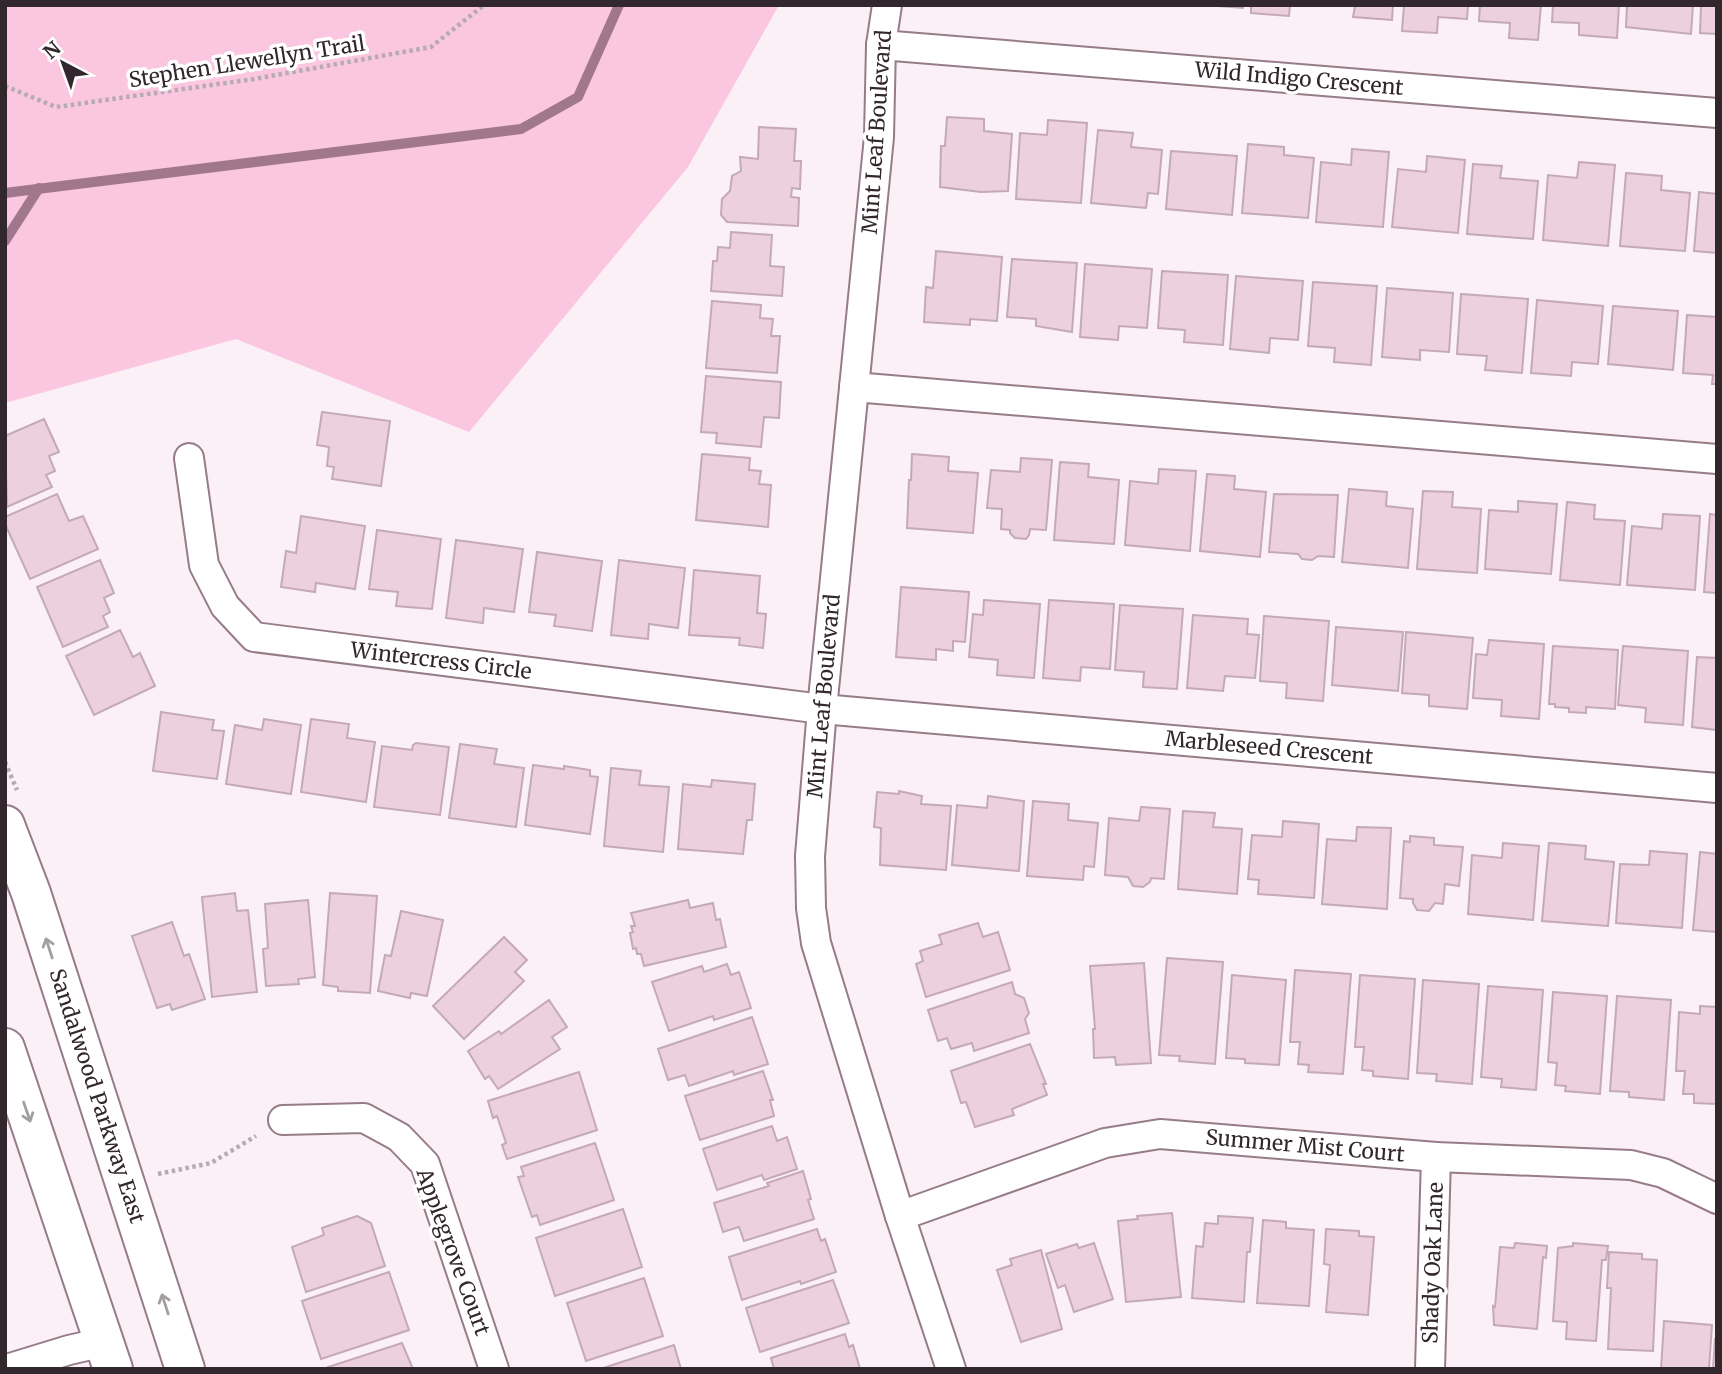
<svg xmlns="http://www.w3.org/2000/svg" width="1722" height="1374" font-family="Merriweather,serif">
<rect width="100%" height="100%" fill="#fbf0f5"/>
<polygon fill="#fac6e0" points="5,5 779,5 688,167 469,432 236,339 5,403"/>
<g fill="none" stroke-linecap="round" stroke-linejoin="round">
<g stroke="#a0778c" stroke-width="10">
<polyline points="5,193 521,129 578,97 619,5"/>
<polyline points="5,241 39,188"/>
</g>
</g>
<g fill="#edd0de" stroke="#c4a9b6" stroke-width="2">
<polygon points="1205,5 1243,5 1243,8"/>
<polygon points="1251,5 1290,5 1289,16 1251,13"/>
<polygon points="1348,5 1393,5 1392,20 1353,17 1355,6"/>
<polygon points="1404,5 1468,5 1467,19 1438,17 1437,33 1402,31"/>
<polygon points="1480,5 1541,5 1538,40 1509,38 1510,23 1479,21"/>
<polygon points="1553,5 1619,5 1617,38 1579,35 1579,23 1552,22"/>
<polygon points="1627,5 1693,5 1691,34 1626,27"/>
<polygon points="1701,5 1717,5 1717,34 1700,33"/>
<polygon points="947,117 984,119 984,131 1012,134 1008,191 981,192 940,187 941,146 945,146"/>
<polygon points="1048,120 1087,123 1081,203 1016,199 1020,133 1047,135"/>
<polygon points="759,127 796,129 794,161 801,161 800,189 792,188 791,197 799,198 798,226 727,222 721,215 722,199 730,191 732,176 741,171 740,157 758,159"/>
<polygon points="1098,130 1133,133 1131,147 1162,150 1158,194 1148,193 1146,208 1091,203"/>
<polygon points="1248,144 1284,147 1284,155 1314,158 1308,218 1242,213"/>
<polygon points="1352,149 1389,152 1383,227 1316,222 1321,162 1351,165"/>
<polygon points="1171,151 1237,156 1232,215 1166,209"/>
<polygon points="1427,156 1465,160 1458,233 1392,227 1398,169 1426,172"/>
<polygon points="1579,162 1615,165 1608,246 1543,240 1548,175 1577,178"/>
<polygon points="1473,164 1502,166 1500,178 1538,181 1533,239 1467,234"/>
<polygon points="1626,173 1662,176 1661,190 1690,193 1685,251 1620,246"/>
<polygon points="1699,192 1717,194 1717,253 1694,251"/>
<polygon points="731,232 772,235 770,266 784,267 782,296 711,291 713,261 717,261 718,247 730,248"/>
<polygon points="936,251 1002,257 997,321 970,319 970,325 924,322 926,287 933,288"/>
<polygon points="1012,259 1077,263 1072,332 1036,326 1036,319 1007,317"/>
<polygon points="1085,264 1152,269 1147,328 1119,326 1118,340 1080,337"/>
<polygon points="1162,271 1228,275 1223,345 1184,342 1185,330 1158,328"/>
<polygon points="1236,276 1303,281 1298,340 1270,338 1269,353 1230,349"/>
<polygon points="1313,282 1377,286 1371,365 1334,362 1335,348 1308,346"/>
<polygon points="1387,288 1453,293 1449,352 1420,350 1420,360 1382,357"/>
<polygon points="1461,294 1528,299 1522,373 1485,370 1487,356 1457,354"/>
<polygon points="1537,300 1603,306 1598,364 1572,362 1571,376 1531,373"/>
<polygon points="712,301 761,305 760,318 773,319 771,336 780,336 777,373 706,368"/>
<polygon points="1613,306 1678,311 1673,370 1608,364"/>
<polygon points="1687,315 1717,317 1717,384 1712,384 1713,375 1683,373"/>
<polygon points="706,376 781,382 779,418 764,417 761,447 716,443 717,433 701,432"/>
<polygon points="322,412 390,421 381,486 332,479 334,467 327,466 329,447 317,445"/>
<polygon points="44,419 59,452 49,456 55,471 46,475 52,487 7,507 5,436"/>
<polygon points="702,454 750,458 749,470 761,471 759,484 771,485 768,527 696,520"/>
<polygon points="912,454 949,457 948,471 978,473 973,533 907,528 909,480 911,480"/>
<polygon points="1021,458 1052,460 1046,530 1030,529 1029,535 1026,539 1015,538 1010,533 1010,530 1001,529 1002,509 987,508 991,470 1020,472"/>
<polygon points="1060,462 1089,464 1088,477 1119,480 1114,544 1054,540"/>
<polygon points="1159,469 1196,471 1190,551 1125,545 1130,481 1158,484"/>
<polygon points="1207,474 1235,476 1234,489 1266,492 1260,557 1200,551"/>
<polygon points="1349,489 1387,492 1386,506 1413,509 1408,568 1342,562"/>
<polygon points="1423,491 1453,492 1452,507 1481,509 1477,573 1417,569"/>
<polygon points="57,494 69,521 83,516 98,549 30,579 5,524 5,517"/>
<polygon points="1274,494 1338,495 1334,557 1318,556 1312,560 1302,559 1298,554 1269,552"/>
<polygon points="1518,501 1557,504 1551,574 1485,569 1489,510 1518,512"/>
<polygon points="1567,502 1595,505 1594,519 1625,521 1620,585 1560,580"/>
<polygon points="1663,514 1700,516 1695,590 1627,585 1632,526 1662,529"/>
<polygon points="1710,514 1717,515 1717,593 1704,592"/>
<polygon points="301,516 365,526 355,589 316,583 315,592 281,587 286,551 296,553"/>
<polygon points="377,530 441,539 432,609 396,606 398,592 369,589"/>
<polygon points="456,540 523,549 514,612 484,608 483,623 446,618"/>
<polygon points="537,552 602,561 592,631 554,626 556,615 529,612"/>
<polygon points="100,560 114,593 104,598 110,612 103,616 108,627 63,647 37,587"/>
<polygon points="619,560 685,568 678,628 649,624 648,639 611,635"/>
<polygon points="694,570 760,576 757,613 766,614 763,648 739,645 740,638 689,635"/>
<polygon points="901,587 969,592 965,642 953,641 953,651 936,649 936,660 896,657"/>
<polygon points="984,600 1040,604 1034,678 997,675 998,660 969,657 973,614 983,615"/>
<polygon points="1049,600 1114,604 1110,669 1081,667 1080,681 1043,678"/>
<polygon points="1120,605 1183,609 1177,689 1143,687 1144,672 1115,670"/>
<polygon points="1193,615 1248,619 1247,634 1259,635 1255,678 1225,676 1223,691 1187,688"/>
<polygon points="1264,616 1329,621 1323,701 1286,698 1287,683 1260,681"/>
<polygon points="1336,627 1403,632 1398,691 1332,685"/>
<polygon points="120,630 133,657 140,653 155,686 94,715 66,656"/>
<polygon points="1406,632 1473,638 1467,709 1429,706 1429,695 1402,693"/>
<polygon points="1489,640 1544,644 1539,719 1501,716 1502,700 1473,698 1476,654 1487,655"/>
<polygon points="1553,646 1618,650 1615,709 1586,707 1586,713 1569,712 1569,708 1555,707 1555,704 1549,704"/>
<polygon points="1623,646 1688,651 1683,725 1645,722 1646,708 1618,705"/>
<polygon points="1697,657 1717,658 1717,730 1692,727"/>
<polygon points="161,712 214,720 212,730 224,731 217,779 153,771"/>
<polygon points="264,719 301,725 291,794 226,784 235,725 262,730"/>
<polygon points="311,719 349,724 347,738 375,742 366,802 301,792"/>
<polygon points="416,743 449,747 440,815 374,807 382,746 412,750 413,745"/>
<polygon points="460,744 497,749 494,764 524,768 516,827 449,818"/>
<polygon points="533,765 564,769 564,766 590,770 590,776 598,777 590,834 525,825"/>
<polygon points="611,768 641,771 639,785 669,787 663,852 604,846"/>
<polygon points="712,780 755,784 752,820 747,820 743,854 678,849 683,784 711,787"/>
<polygon points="899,791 922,796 921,804 951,806 946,870 880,865 881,828 874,827 877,792 899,794"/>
<polygon points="988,796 1024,801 1019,871 952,865 957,805 987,808"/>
<polygon points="1033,801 1069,804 1068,820 1098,823 1094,867 1084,866 1083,880 1027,876"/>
<polygon points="1141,807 1170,809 1164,879 1151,878 1150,882 1143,887 1133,886 1128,877 1105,875 1109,818 1139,821"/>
<polygon points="1183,811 1215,813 1213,827 1242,829 1237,894 1178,889"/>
<polygon points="1283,821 1319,824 1314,898 1258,894 1259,880 1248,879 1252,835 1282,837"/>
<polygon points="1357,827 1391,828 1387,909 1322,904 1327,839 1356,841"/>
<polygon points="1410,836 1434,838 1434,845 1463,847 1459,886 1445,884 1443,904 1435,903 1429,911 1417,910 1413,903 1413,899 1400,898 1404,841 1410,842"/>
<polygon points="1503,843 1539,846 1533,920 1468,914 1472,855 1502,858"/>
<polygon points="1549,843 1586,846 1585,859 1614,862 1608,926 1542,921"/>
<polygon points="1650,851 1687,854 1682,928 1616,923 1620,864 1649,865"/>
<polygon points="1700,852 1717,854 1717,932 1693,930"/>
<polygon points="235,893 237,911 248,910 257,992 212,997 202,897"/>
<polygon points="330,893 377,896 370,993 338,991 338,987 323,985"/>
<polygon points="308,900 315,977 298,979 299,984 266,986 263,949 268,948 265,904"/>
<polygon points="688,900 690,908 713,903 716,920 720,919 726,947 644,966 641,954 637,954 636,948 633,949 630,933 633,932 631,926 635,926 631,913"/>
<polygon points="401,911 443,920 427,996 411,993 410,998 378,991 385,955 391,956"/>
<polygon points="172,922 184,956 189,954 205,999 172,1010 170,1004 157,1008 132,936"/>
<polygon points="978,923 983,937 998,932 1010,970 926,997 916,964 923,961 920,951 942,944 939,935"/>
<polygon points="504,937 527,960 515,972 524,981 464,1039 433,1006"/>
<polygon points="1167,958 1223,962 1215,1064 1179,1061 1180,1056 1159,1055"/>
<polygon points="1144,963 1151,1063 1116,1065 1115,1057 1094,1058 1093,1029 1095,1029 1090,966"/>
<polygon points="727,964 731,975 739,972 751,1008 714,1020 713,1016 669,1031 652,982 702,966 704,972"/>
<polygon points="1295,970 1351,974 1343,1074 1308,1072 1309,1065 1298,1064 1300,1042 1290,1042"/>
<polygon points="1232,975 1286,980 1279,1065 1245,1063 1245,1059 1226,1058"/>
<polygon points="1360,975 1415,979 1408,1079 1373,1076 1373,1071 1362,1070 1364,1047 1355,1047"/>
<polygon points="1423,980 1479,984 1472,1084 1436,1081 1437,1074 1417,1073"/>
<polygon points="1012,982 1015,994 1024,998 1029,1013 1025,1019 1029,1033 974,1051 972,1043 951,1049 947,1038 938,1041 928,1010"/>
<polygon points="1488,986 1543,990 1536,1090 1501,1087 1502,1079 1481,1077"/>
<polygon points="1553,992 1607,996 1600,1094 1565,1091 1566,1086 1555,1085 1557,1063 1548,1062"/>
<polygon points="1617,996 1671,1000 1664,1100 1629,1097 1629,1092 1610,1091"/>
<polygon points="549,1000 567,1027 552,1037 560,1049 498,1089 489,1076 485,1079 468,1051 499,1031 501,1034"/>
<polygon points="1700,1006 1717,1007 1717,1104 1694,1103 1694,1094 1683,1094 1685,1071 1676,1071 1679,1012 1700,1014"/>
<polygon points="752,1017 768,1064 734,1075 733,1071 689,1086 685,1075 668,1080 658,1049"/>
<polygon points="1030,1044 1046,1084 1043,1084 1047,1095 1012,1109 1014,1115 975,1127 966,1102 961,1103 951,1071"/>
<polygon points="763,1071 773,1100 770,1100 774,1116 700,1140 685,1096"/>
<polygon points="579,1072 597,1130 507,1159 502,1145 506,1143 497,1116 493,1118 488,1101"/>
<polygon points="772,1126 777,1141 787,1137 797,1169 764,1180 762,1175 717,1190 703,1149"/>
<polygon points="595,1143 614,1200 540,1225 537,1215 532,1217 518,1177 524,1176 521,1167"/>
<polygon points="803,1171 811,1199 808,1200 814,1219 744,1241 739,1227 723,1232 714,1203 769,1186 767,1183"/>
<polygon points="623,1209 642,1267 555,1296 536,1238"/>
<polygon points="1172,1213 1181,1297 1126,1302 1118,1221 1138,1219 1137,1216"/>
<polygon points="357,1216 371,1223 385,1266 306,1292 292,1247 324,1235 322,1228"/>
<polygon points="1218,1216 1253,1218 1250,1252 1247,1252 1244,1302 1192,1298 1196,1246 1203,1247 1205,1223 1218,1224"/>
<polygon points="1263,1220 1286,1222 1286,1228 1314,1230 1309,1306 1257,1303"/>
<polygon points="817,1229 821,1241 825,1239 836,1272 801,1284 800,1281 742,1300 729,1257"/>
<polygon points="1326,1229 1359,1231 1359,1236 1374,1237 1368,1315 1326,1312 1330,1265 1324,1264"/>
<polygon points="1094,1243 1113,1299 1074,1312 1065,1285 1058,1288 1046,1254 1077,1244 1079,1248"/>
<polygon points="1515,1243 1547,1246 1546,1258 1543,1257 1537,1329 1494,1325 1493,1306 1495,1307 1500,1247 1514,1248"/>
<polygon points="1573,1243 1608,1246 1606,1260 1602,1260 1596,1341 1566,1339 1567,1322 1553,1321 1558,1248 1573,1246"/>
<polygon points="1041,1250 1062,1329 1021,1342 997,1270 1012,1265 1010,1259"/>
<polygon points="1609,1252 1642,1254 1642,1259 1657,1260 1653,1351 1608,1349 1611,1288 1607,1288"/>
<polygon points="389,1272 409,1330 321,1359 302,1301"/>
<polygon points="644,1278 663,1336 586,1361 567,1303"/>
<polygon points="833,1280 849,1323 760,1352 746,1308"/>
<polygon points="1664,1321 1712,1325 1709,1369 1661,1369"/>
<polygon points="845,1334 849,1347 853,1345 860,1369 774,1369 771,1358"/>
<polygon points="1715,1338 1717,1369 1713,1369"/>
<polygon points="402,1343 413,1369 329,1369 328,1367"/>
<polygon points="674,1345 681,1369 600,1369"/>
</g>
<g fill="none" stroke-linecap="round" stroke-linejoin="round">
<defs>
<g id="minor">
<polyline points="887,5 881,45 879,137 822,709 810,856 811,908 816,943 900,1216 951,1369"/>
<polyline points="881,45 1717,113"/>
<polyline points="854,387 1717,459"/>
<polyline points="189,458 204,565 225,606 254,637 822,709 1717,788"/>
<polyline points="283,1120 364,1118 399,1137 425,1164 494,1369"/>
<polyline points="900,1216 1105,1143 1160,1134 1436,1157 1631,1165 1663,1173 1717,1199"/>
<polyline points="7,1369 69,1350 104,1342"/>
<polyline points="1430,1369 1436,1157"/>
</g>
<g id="secondary">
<polyline points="5,825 31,893 185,1369"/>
<polyline points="5,1048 113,1369"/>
</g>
</defs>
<use href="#minor" stroke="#967c89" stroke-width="32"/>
<use href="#secondary" stroke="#967c89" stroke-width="42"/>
<g stroke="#b6abb1" stroke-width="4.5" stroke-dasharray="3.5 3.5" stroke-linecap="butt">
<polyline points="5,86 56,107 254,79 431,47 484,5"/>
<polyline points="5,762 17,790"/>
<polyline points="158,1174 211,1163 256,1136"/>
</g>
<use href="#minor" stroke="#fff" stroke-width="28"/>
<use href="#secondary" stroke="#fff" stroke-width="38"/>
</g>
<defs><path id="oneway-shaft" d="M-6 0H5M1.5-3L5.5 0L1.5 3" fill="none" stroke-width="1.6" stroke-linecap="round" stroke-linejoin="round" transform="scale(1.75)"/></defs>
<g stroke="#a39ea0">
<use href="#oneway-shaft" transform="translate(49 948) rotate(-108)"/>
<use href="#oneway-shaft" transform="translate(27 1112) rotate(71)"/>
<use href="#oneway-shaft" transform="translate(165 1304) rotate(-108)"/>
</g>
<g text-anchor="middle" stroke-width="7" stroke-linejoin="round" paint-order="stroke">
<g font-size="21" fill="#32272d" stroke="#fff">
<text transform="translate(247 62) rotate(-9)" y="7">Stephen Llewellyn Trail</text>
<text transform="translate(1299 79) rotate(5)" y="7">Wild Indigo Crescent</text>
<text transform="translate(877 132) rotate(-86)" y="7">Mint Leaf Boulevard</text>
<text transform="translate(441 661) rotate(7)" y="7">Wintercress Circle</text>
<text transform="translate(824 696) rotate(-85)" y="7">Mint Leaf Boulevard</text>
<text transform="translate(1269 748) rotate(5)" y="7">Marbleseed Crescent</text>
<text transform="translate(97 1096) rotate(72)" y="7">Sandalwood Parkway East</text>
<text transform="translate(1305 1146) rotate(5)" y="7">Summer Mist Court</text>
<text transform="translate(453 1252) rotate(70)" y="7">Applegrove Court</text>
<text transform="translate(1433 1263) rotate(-88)" y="7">Shady Oak Lane</text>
</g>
</g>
<rect width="1722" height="1374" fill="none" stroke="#32272d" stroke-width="14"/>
<g transform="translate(63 63) rotate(319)" stroke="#ffffff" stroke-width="5" paint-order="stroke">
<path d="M0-5L12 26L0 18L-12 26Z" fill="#32272d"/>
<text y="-10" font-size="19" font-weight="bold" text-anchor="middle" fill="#32272d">N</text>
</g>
</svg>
